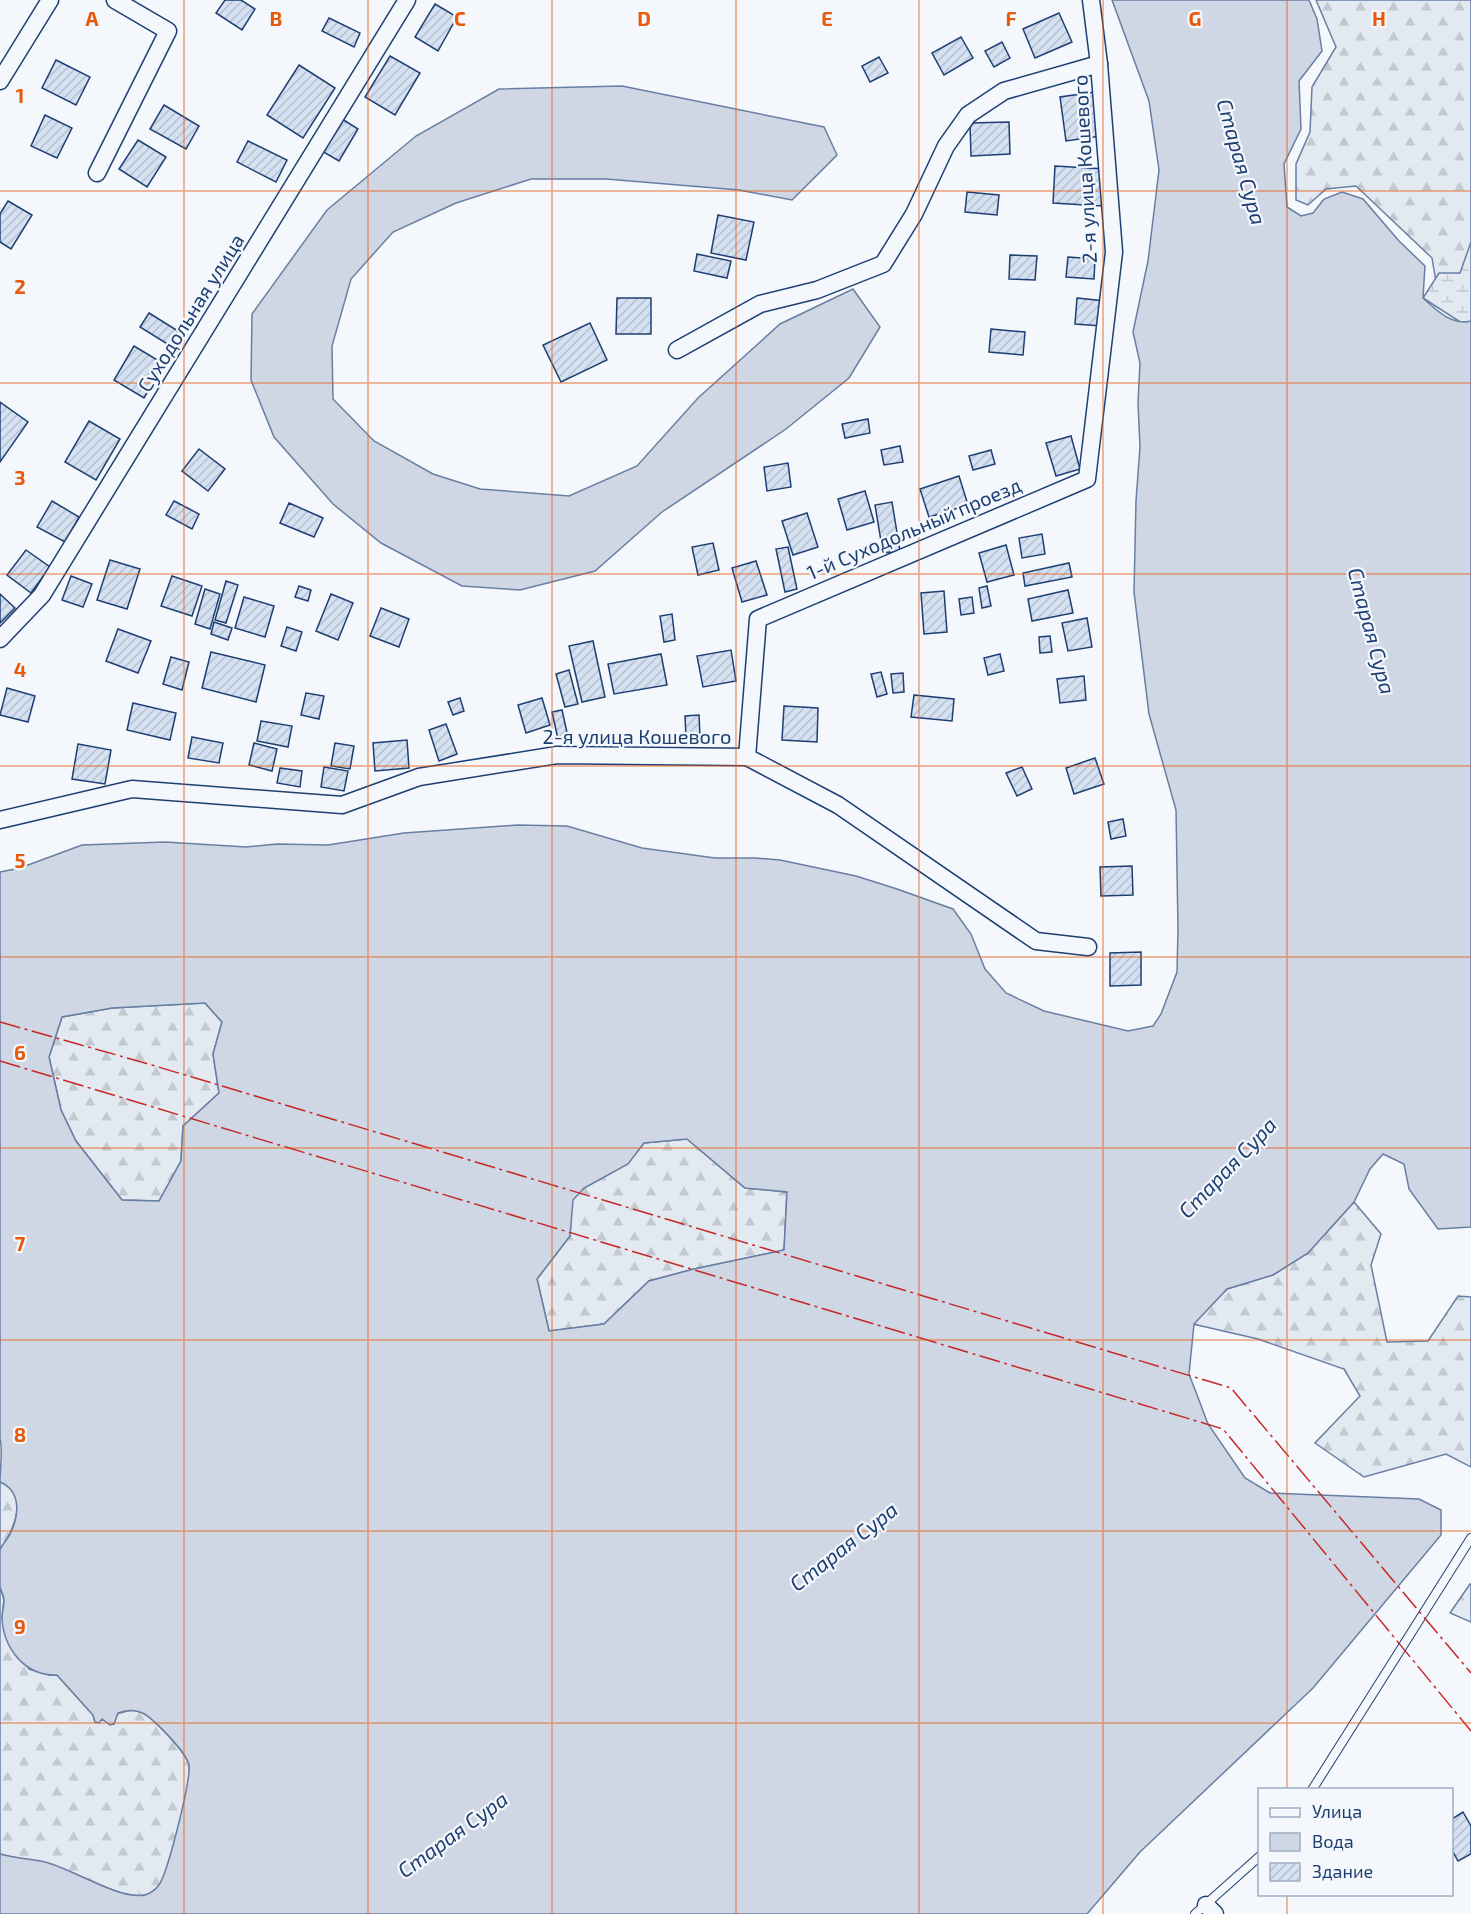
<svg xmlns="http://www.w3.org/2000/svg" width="1471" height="1914" font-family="'Exo 2',sans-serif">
<defs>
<pattern id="forest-firs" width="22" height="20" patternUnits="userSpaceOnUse" patternTransform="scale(1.5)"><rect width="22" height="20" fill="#e3e9f0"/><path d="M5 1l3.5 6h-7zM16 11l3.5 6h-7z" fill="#c2c9d1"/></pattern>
<pattern id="wetland-marsh" width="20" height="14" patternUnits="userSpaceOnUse" patternTransform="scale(1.5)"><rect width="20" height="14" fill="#e3e9f0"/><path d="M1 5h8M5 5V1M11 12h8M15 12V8" fill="none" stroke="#c2c9d1"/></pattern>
<pattern id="building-hatch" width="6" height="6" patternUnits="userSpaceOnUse" patternTransform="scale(1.5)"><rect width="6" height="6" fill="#d5e0f0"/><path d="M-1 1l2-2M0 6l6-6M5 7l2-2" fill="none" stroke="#b6c1d1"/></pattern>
</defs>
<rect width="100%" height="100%" fill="#f4f7fb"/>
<g fill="url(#forest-firs)" stroke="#687fa3" stroke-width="1.5">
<polygon points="1316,0 1471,0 1471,310 1438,294 1432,258 1356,186 1326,189 1308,205 1296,200 1296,164 1310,132 1312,87 1336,47"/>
<polygon points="205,1003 222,1022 213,1054 219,1093 183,1126 181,1161 159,1201 122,1200 76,1141 61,1110 49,1057 62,1017 112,1008"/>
<polygon points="687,1139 745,1188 787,1192 784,1250 694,1269 649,1281 604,1324 549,1331 537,1279 570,1236 572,1200 584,1188 627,1164 644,1143"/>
<polygon points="1354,1202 1381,1234 1371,1265 1387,1342 1428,1341 1458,1296 1471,1297 1471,1467 1446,1454 1364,1477 1315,1443 1360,1396 1344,1369 1258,1339 1193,1324 1227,1289 1273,1275 1308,1253"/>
<path d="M0,1482C31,1495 13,1531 0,1550Z"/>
<polygon points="1470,1584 1471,1584 1471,1622 1450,1613"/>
<path d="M0,1586L4,1600L2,1617L29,1669L49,1675H57L93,1715L95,1722L102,1719L114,1723L117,1714C126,1711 131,1709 140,1712C151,1715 187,1753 189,1765C192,1781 169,1871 160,1885C157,1889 150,1894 145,1895C123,1900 88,1877 67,1871C45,1865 22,1860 0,1854Z"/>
</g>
<polygon fill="url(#wetland-marsh)" stroke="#687fa3" stroke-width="1.5" points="1471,242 1471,329 1423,298 1439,273 1460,273"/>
<g fill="#cfd7e4" stroke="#687fa3" stroke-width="1.5" fill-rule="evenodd">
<path d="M1112,0H1309L1317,19L1322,51L1299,81L1301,129L1284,164L1287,207L1301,216L1313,213L1324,199L1342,192L1363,199L1399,241L1425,266L1423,298C1436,310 1452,326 1471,321V1227L1438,1229L1409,1189L1404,1164L1383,1154L1370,1169L1354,1202L1308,1253L1273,1275L1227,1289L1194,1324L1189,1374L1208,1424L1245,1478L1270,1493L1419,1499L1441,1510V1535L1313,1688L1140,1852L1087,1914H0V1854C15,1858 30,1859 45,1862C71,1868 118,1900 145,1895C150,1894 156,1889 159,1885C168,1872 191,1780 189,1765C187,1753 151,1715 140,1712C131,1709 126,1711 118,1713L114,1724L110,1725L102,1719L99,1723L95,1722L93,1715L57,1675C25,1676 4,1649 2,1619C2,1613 4,1606 4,1600C4,1596 1,1591 0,1587C0,1580 0,1556 0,1550C2,1544 8,1539 10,1534C19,1517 22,1491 0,1482C0,1471 3,1448 0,1439V872L20,868L82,845L165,842L246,847L277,844L328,845L404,833L517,825L567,826L642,848L715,858H755L780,860L856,876L897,889L953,909L971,934L985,969L1006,993L1044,1011L1128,1031L1153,1026L1161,1014L1177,972L1178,929L1176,810L1149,714L1134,592L1136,501L1140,447L1138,403L1140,363L1133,332L1148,261L1159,170L1149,101ZM205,1003L222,1022L213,1054L219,1093L183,1126L181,1161L159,1201L122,1200L76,1141L61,1110L49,1057L62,1017L112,1008ZM687,1139L745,1188L787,1192L784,1250L694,1269L649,1281L604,1324L549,1331L537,1279L570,1236L573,1200L584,1188L628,1164L644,1143Z"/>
<polygon points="622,86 824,127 837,155 792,200 739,190 606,179 531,179 456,203 393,232 351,279 332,346 333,399 374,441 433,474 480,489 569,496 637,466 698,398 780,324 853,289 880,327 849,378 786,429 662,512 595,571 520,590 462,586 381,543 333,504 274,437 251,380 252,314 327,210 416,136 499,89"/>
</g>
<g fill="url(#building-hatch)" stroke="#1d3f73" stroke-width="1.5">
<polygon points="225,0 241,0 255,9 242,30 216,13"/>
<polygon points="435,4 457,17 438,51 415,37"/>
<polygon points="1059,13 1072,42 1035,58 1023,29"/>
<polygon points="329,18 360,33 354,47 322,31"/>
<polygon points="961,37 973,58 944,75 932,53"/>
<polygon points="1002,42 1010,58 994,67 985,51"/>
<polygon points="390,56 420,73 395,115 365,97"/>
<polygon points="879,57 888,73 870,82 862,66"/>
<polygon points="56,60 90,77 76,105 42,88"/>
<polygon points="299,65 335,88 303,138 267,115"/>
<polygon points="1095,92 1101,136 1066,141 1060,97"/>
<polygon points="164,105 199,126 186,149 150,129"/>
<polygon points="45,115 72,128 57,158 31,146"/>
<polygon points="339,117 358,129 339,161 320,150"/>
<polygon points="1009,122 1010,154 971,156 970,123"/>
<polygon points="138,140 166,157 147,187 119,169"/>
<polygon points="248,141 287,160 276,182 237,162"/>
<polygon points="1055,166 1105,169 1102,206 1053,203"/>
<polygon points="967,192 999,195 997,215 965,212"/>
<polygon points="8,201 32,215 11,249 0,242 0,214"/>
<polygon points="718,215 754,222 746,260 711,253"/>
<polygon points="697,254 731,261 727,278 694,271"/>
<polygon points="1010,255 1037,256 1035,280 1009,279"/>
<polygon points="1068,257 1095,259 1094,279 1066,277"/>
<polygon points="617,298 651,298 651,334 616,334"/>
<polygon points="1077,298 1105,301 1102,326 1075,324"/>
<polygon points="149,313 178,331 169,345 140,327"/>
<polygon points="590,323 607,360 561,382 543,345"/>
<polygon points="991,329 1025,332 1023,355 989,352"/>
<polygon points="134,346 164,364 144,398 114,380"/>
<polygon points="0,402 28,422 0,462"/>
<polygon points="868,419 870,433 845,438 842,424"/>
<polygon points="89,421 120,439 96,480 65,462"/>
<polygon points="1071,436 1080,469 1056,476 1046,443"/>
<polygon points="900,446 903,462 884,465 881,450"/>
<polygon points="199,449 225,469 208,491 182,471"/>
<polygon points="991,450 995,464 973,470 969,456"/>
<polygon points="788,463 791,487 767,491 764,467"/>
<polygon points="959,476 968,505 929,517 920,489"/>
<polygon points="865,491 874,522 847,530 838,499"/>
<polygon points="52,501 79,517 65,542 37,527"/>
<polygon points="174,501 199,514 192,529 166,515"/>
<polygon points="892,502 900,551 883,553 875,505"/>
<polygon points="289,503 323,518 314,537 280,523"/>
<polygon points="807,513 818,547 793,555 782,521"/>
<polygon points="1042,534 1045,554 1022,558 1019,538"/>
<polygon points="713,543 719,570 698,575 692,547"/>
<polygon points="1006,545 1014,575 987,582 979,553"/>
<polygon points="788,547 797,589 785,592 776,549"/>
<polygon points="26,550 50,567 31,593 7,575"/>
<polygon points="110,560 140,569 127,609 97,600"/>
<polygon points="756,561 767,595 742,602 732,568"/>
<polygon points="1069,563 1072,577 1025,586 1023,573"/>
<polygon points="71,576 92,584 83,607 62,600"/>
<polygon points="172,576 202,586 192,616 161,606"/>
<polygon points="226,581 238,585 226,623 215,620"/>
<polygon points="299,586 311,590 308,601 295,597"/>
<polygon points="987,586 991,606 982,608 979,588"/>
<polygon points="205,589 220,594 210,629 195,624"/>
<polygon points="1068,590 1073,613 1032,621 1028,599"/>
<polygon points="944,591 947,632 924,634 921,593"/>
<polygon points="0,594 15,608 0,623"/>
<polygon points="331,594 353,603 338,640 316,631"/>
<polygon points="244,597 274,606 265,637 235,628"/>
<polygon points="972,597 974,613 961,615 959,599"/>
<polygon points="381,608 409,619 399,647 370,636"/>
<polygon points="672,614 675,640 664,642 660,616"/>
<polygon points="1087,618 1092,647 1068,651 1062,623"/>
<polygon points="214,622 232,628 228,640 211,634"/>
<polygon points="287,627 302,632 296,651 281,646"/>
<polygon points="118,629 151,641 138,673 106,661"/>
<polygon points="1050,636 1052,652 1040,653 1039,637"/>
<polygon points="593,641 605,697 582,702 569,646"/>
<polygon points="731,650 736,681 703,687 697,656"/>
<polygon points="211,652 265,665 256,702 202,688"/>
<polygon points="661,654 667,685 614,694 608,664"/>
<polygon points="1000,654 1004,671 988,675 984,658"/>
<polygon points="171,657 189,662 182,690 163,684"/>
<polygon points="569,670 578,704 565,707 556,674"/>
<polygon points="881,672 887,694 877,697 871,674"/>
<polygon points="903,673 904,692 893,693 891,674"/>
<polygon points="1084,676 1086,700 1060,703 1057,679"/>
<polygon points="7,688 35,696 28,722 0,715"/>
<polygon points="306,693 324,696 319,719 301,715"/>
<polygon points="914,695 954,699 952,721 911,717"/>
<polygon points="460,698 464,711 453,715 448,702"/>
<polygon points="542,698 550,725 526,733 518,705"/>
<polygon points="133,703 176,713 170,740 127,730"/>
<polygon points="784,706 818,708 817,742 782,740"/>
<polygon points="562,710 568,737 558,739 552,712"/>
<polygon points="699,715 700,736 686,738 685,716"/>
<polygon points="261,721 292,726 288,747 257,741"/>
<polygon points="446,724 457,754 439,761 429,730"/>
<polygon points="192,737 223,743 219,763 188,758"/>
<polygon points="407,740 409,768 375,771 373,743"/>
<polygon points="254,743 277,749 272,771 249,765"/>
<polygon points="335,743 354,746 350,769 331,766"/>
<polygon points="78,744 111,750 105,784 72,779"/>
<polygon points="1095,758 1104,784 1074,794 1066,768"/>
<polygon points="324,767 348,771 344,791 321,787"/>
<polygon points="1022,767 1032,789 1017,796 1006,773"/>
<polygon points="280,768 302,771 300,787 277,783"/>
<polygon points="1123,819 1126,836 1111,839 1108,822"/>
<polygon points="1132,866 1133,895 1101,896 1100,867"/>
<polygon points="1141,952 1141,985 1110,986 1110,953"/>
<polygon points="1463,1812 1471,1826 1471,1854 1458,1861 1452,1850 1452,1819"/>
</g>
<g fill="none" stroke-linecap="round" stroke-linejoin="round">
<defs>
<g id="service">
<polyline points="1312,1790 1471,1538"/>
<polyline points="1195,1914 1260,1856"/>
</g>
<g id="minor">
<polyline points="0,81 50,0"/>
<polyline points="97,173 168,31 115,0"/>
<polyline points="677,350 760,304 817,290 883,264 914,214 946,146 968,115 1004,91 1099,64"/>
<polyline points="0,639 42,595 407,0"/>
<polyline points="747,757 758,619 1087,479 1114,252 1099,64 1091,0"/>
<polyline points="0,820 132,789 342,805 419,777 557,755 747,757 838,805 1036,941 1088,947"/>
<polyline points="1206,1905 1215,1914"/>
</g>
</defs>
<use href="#service" stroke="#1d3f73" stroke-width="10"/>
<use href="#minor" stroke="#1d3f73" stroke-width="19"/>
<use href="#service" stroke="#f4f7fb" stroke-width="8"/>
<use href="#minor" stroke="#f4f7fb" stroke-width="16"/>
<g stroke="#c62828" stroke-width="1.5" stroke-dasharray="21 4.5 3 4.5" stroke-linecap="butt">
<polyline points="0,1022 145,1063 1231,1388 1471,1673"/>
<polyline points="0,1061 1223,1429 1471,1731"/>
</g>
</g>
<path fill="none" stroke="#e8590c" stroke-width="1.5" stroke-opacity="0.55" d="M184,0V1914M368,0V1914M552,0V1914M736,0V1914M919,0V1914M1103,0V1914M1287,0V1790M0,191H1471M0,383H1471M0,574H1471M0,766H1471M0,957H1471M0,1148H1471M0,1340H1471M0,1531H1471M0,1723H1471M1287,1894V1914"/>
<g text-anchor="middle" stroke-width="4.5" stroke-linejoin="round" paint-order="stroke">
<g font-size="20" fill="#1d3f73" stroke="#f4f7fb">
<text transform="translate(1085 169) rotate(-93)" y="7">2-я улица Кошевого</text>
<text transform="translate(191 313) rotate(-58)" y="7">Суходольная улица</text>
<text transform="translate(914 529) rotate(-23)" y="7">1-й Суходольный проезд</text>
<text x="637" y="744">2-я улица Кошевого</text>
</g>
<g font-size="21" font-style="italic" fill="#1d3f73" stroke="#f4f7fb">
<text transform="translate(1241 162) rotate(74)" y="7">Старая Сура</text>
<text transform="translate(1371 631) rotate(75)" y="7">Старая Сура</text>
<text transform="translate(1228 1168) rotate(-46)" y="7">Старая Сура</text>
<text transform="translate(844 1547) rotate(-38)" y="7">Старая Сура</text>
<text transform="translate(453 1835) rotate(-36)" y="7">Старая Сура</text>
</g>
</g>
<g font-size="20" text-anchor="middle" font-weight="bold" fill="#e8590c" stroke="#f4f7fb" stroke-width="4.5" stroke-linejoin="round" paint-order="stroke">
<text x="92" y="26">A</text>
<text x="276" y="26">B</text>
<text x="460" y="26">C</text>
<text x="644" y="26">D</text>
<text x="827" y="26">E</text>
<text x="1011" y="26">F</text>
<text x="1195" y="26">G</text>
<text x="1379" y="26">H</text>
<text x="20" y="103">1</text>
<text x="20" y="294">2</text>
<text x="20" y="485">3</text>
<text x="20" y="677">4</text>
<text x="20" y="868">5</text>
<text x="20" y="1060">6</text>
<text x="20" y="1251">7</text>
<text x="20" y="1442">8</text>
<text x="20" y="1634">9</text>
</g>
<rect x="1258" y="1788" width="195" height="108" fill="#f4f7fb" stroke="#9eadc5" stroke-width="1.5"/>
<rect x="1270" y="1808" width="30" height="9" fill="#f4f7fb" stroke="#9eadc5" stroke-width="1.5"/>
<text x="1312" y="1818" font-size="18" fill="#1d3f73">Улица</text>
<rect x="1270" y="1833" width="30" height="18" fill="#cfd7e4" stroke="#9eadc5" stroke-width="1.5"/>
<text x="1312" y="1848" font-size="18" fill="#1d3f73">Вода</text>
<rect x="1270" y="1863" width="30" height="18" fill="url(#building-hatch)" stroke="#9eadc5" stroke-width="1.5"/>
<text x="1312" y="1878" font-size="18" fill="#1d3f73">Здание</text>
</svg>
